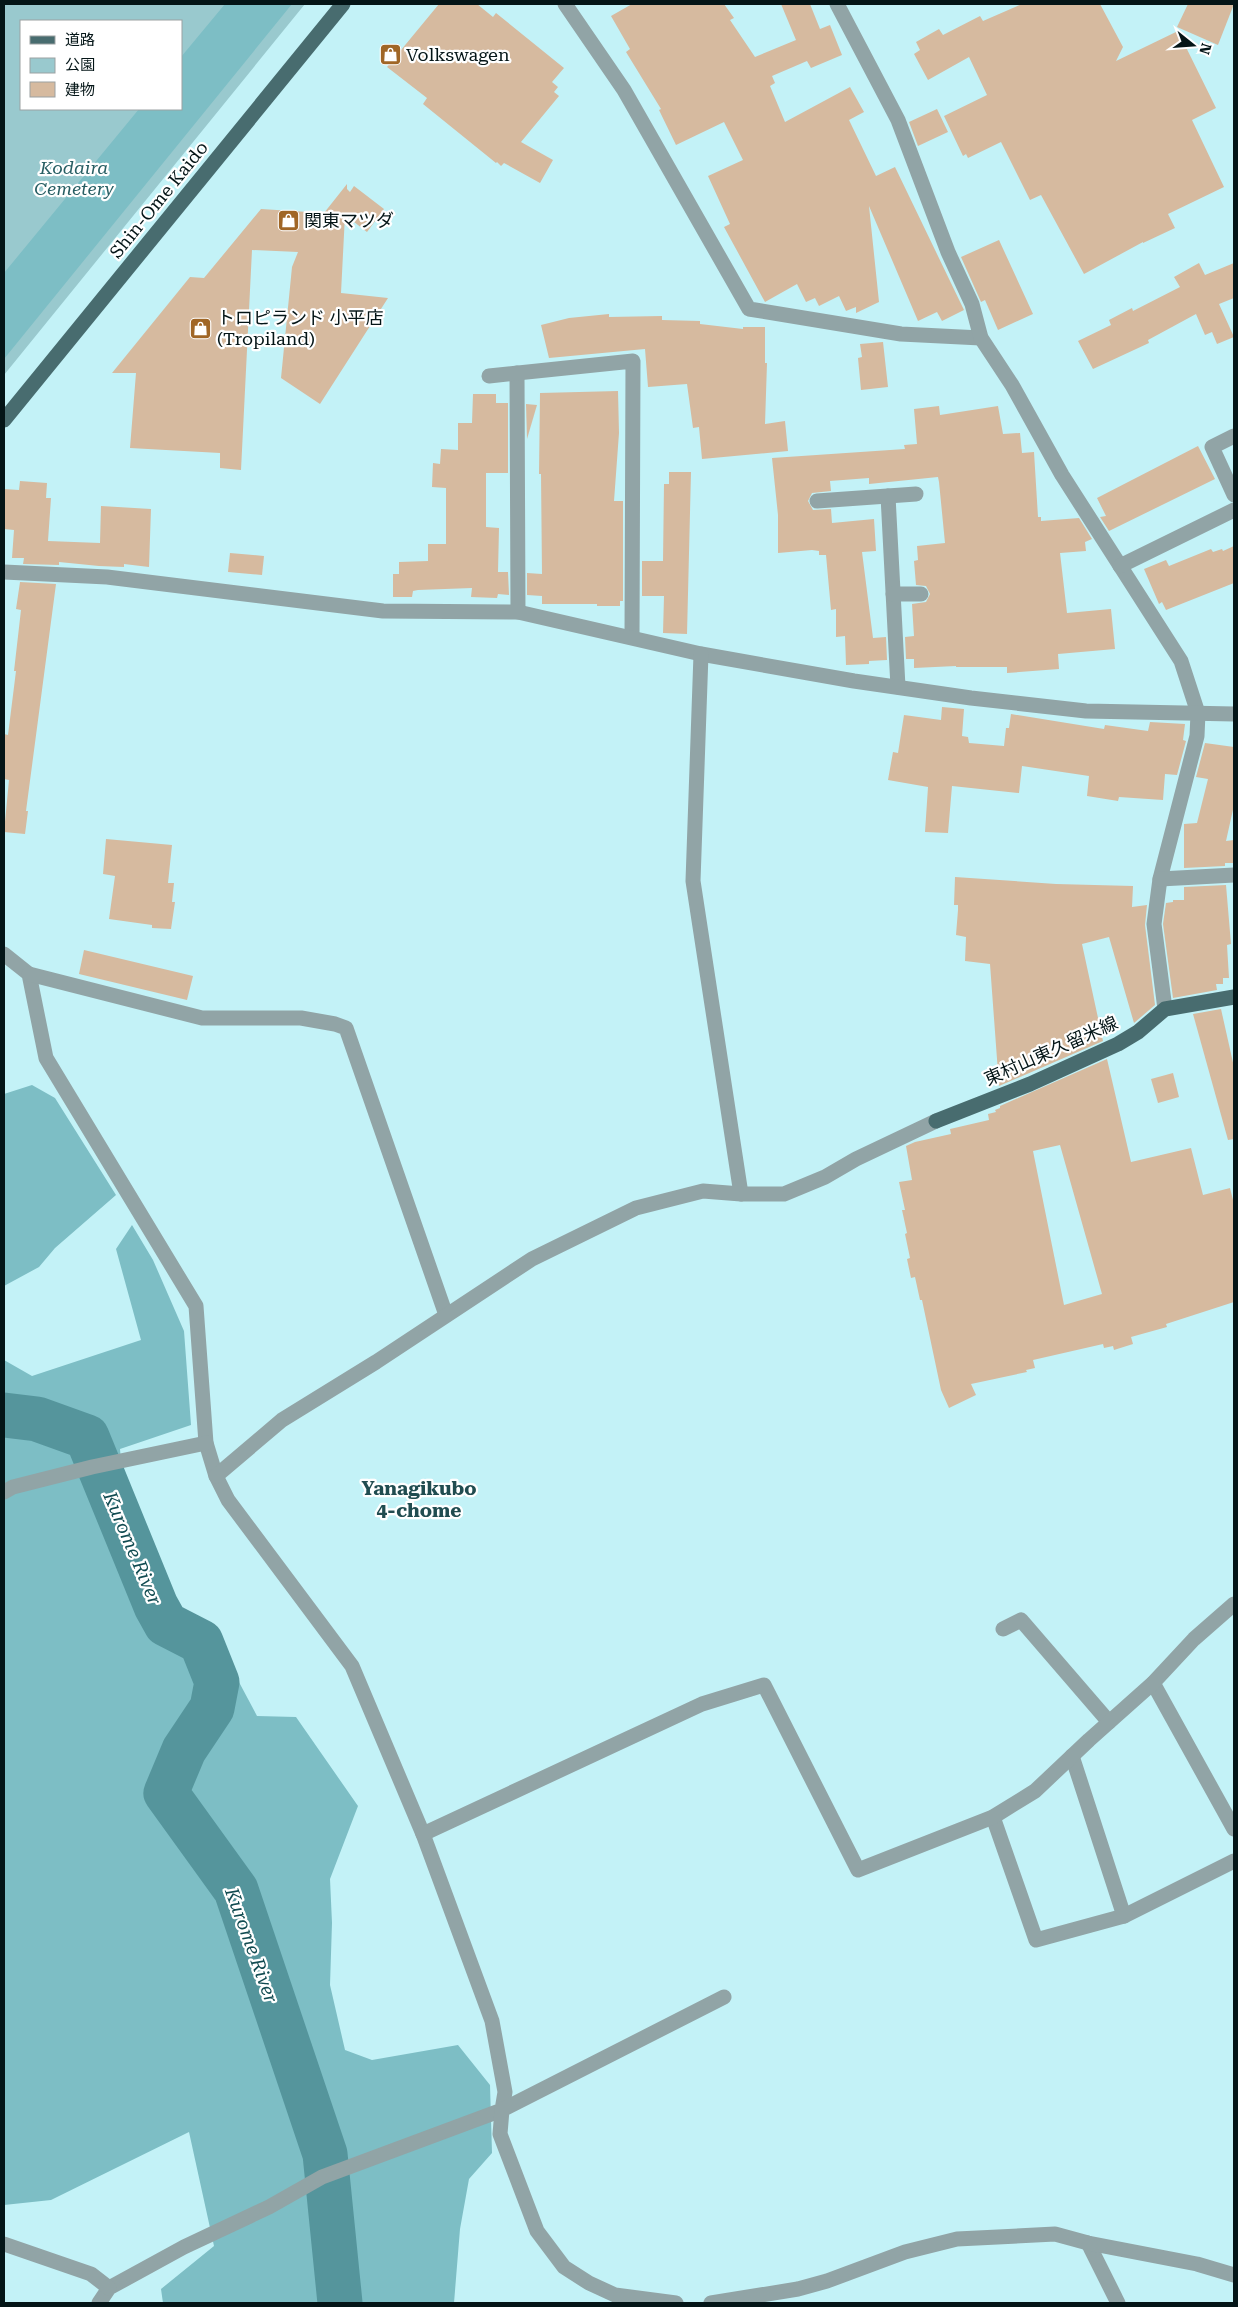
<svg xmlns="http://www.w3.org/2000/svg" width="1238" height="2307" font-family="'Roboto Serif','Noto Sans JP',serif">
<rect width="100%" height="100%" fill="#c3f2f7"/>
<path fill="#99c9ce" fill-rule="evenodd" d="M4,4H305L4,375ZM21,21H181V109H21Z"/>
<g fill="#7dbec5">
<polygon points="225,4 292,4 4,359 4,273 139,109 181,109 181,57"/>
<polygon points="32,1085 55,1098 116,1195 55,1248 39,1267 4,1286 4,1094"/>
<polygon points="132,1225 153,1260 184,1331 191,1425 120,1449 122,1473 174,1613 224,1654 257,1716 296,1717 358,1806 330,1879 332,1923 330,1985 345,2050 372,2060 458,2045 490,2085 492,2153 469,2179 460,2229 454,2303 163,2303 161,2289 214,2246 189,2132 51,2200 4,2205 4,1360 32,1376 141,1340 116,1249"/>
</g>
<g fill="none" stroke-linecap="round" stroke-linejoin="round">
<polyline stroke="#55959c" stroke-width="45" points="4,1415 37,1419 87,1437 156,1606 166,1624 201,1642 217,1682 212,1708 184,1750 166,1793 236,1890 325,2154 340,2303"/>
</g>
<g fill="#d6ba9f" fill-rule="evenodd">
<polygon points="439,4 477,4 493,17 496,13 564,68 552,82 558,87 554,92 559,96 521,142 553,160 540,183 504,163 501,166 497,162 496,163 423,104 427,98 387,67"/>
<polygon points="632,4 724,4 734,18 730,20 755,57 796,40 781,4 810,4 820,29 830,25 842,55 811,68 807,61 772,76 775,83 770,86 785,122 850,87 864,112 849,120 876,176 895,167 964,310 942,321 937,312 918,321 869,206 879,302 856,313 856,307 846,311 839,296 819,306 815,298 806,302 797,284 765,302 724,227 730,224 708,176 743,160 724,122 676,145 659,110 661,109 626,52 630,49 611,16"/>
<polygon points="1022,4 1100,4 1123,47 1116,61 1178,31 1216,108 1192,120 1224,187 1168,214 1175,228 1143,243 1143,242 1084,274 1041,195 1030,200 1001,142 968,158 966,154 963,156 944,116 987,95 969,57 928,80 914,54 920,50 916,42 939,29 943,35 980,16 983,21"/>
<polygon points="1188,4 1234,4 1218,45 1177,27"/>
<polygon points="937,109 948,132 918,146 909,122"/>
<polygon points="347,184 347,189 350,192 354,186 384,209 367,232 345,215 341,293 388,298 320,404 281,378 292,267 298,252 252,250 241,470 220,468 220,453 130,448 136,373 112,373 190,277 204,278 261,209 324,213"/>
<polygon points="999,240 1033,314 998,330 985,300 981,302 961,257"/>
<polygon points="1199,263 1205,275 1234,263 1234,298 1219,304 1234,337 1217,344 1212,332 1205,335 1196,314 1148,340 1149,343 1093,369 1078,341 1111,325 1109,320 1132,308 1133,311 1180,287 1174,277"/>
<polygon points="609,314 609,317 662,316 662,320 700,321 700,324 743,329 743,327 765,327 765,363 767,363 765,424 785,421 788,451 702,459 699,427 693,428 687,384 648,387 645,349 549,358 541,325 569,318"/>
<polygon points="883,342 888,387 861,390 858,358 862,357 860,344"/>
<polygon points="618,391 619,433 614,501 623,501 623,601 620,601 620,606 597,606 597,604 542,604 542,596 527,595 527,573 542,574 541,474 539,474 540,393"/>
<polygon points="473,394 496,394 496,403 508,403 508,473 486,473 486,527 499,528 498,572 508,572 509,595 498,594 497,598 471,597 472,588 418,590 413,591 412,597 393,597 393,574 399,574 399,562 428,561 428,544 446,544 446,488 432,487 433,463 440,464 441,449 458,450 458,423 472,423"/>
<polygon points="526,404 537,405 527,439"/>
<polygon points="939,406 940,415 998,406 1003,434 1020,433 1022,453 1034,452 1038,517 1041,517 1041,521 1079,518 1092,539 1085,542 1086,551 1060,553 1067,613 1111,609 1115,649 1058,654 1059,669 1007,673 1007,667 956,667 956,666 914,668 914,659 906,659 905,637 914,636 912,604 926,602 930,594 926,586 916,585 914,561 918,560 917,546 945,543 939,482 938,477 869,484 869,478 830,481 831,491 812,493 808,501 813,510 831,509 832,523 874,519 876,551 862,552 873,638 886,637 887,660 869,661 869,664 846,665 845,636 836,637 836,609 831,610 826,555 819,555 819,551 812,550 778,553 778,515 772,458 905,449 904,445 917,444 914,409"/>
<polygon points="1198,446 1215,479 1109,531 1100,517 1106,516 1097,498"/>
<polygon points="669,472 691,472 687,634 663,633 664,596 642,596 642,561 663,561 664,484 669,484"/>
<polygon points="20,481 47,483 46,498 51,498 48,541 100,543 101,506 151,509 149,567 124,564 124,567 99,566 59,562 59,565 23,564 24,558 12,558 14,530 4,529 4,489 19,490"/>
<polygon points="1234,546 1234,583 1166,610 1162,602 1159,604 1144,569 1166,560 1169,566 1211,549 1213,552 1222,549 1223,551"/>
<polygon points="230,553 264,556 262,575 228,572"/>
<polygon points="20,582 56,584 26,811 28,811 25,834 4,832 9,780 4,779 4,734 8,735 16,671 14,671 21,610 16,609"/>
<polygon points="942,707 964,709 962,736 968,737 969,743 1004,746 1006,728 1009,728 1011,714 1104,729 1105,725 1148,731 1150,722 1185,724 1183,740 1186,741 1177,775 1165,774 1163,800 1119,797 1118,801 1087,796 1089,776 1022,766 1019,793 952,786 948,833 925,832 928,787 888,780 893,752 898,753 904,715 941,720"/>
<polygon points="1205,743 1234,747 1234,805 1226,841 1234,840 1234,863 1225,863 1225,866 1184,868 1184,824 1197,823 1208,779 1196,777"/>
<polygon points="106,839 172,845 168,883 174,883 172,902 175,902 171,929 152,928 152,925 109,919 115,876 103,874"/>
<polygon points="955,877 1056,884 1133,886 1132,907 1147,905 1145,925 1155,1005 1134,1023 1109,937 1082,944 1103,1041 999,1086 990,964 965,961 966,937 956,935 958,910 958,905 954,905"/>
<polygon points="1226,885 1231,944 1227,945 1229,978 1223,978 1223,984 1216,984 1217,990 1173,998 1163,924 1166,903 1173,902 1173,900 1184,900 1184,887"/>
<polygon points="84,950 193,976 187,1000 79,974"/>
<polygon points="1221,1009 1234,1067 1234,1139 1228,1140 1193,1014"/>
<path d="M1107,1059L1131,1162L1191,1148L1203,1195L1230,1188L1234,1204V1302L1166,1324L1167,1327L1131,1337L1133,1344L1114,1350L1113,1346L1104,1348L1103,1344L1033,1360L1035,1368L1026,1370L1027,1372L971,1384L976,1395L949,1408L941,1390L922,1300H920L915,1277L911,1278L907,1259L910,1258L905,1234L907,1233L902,1210H905L899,1182L912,1180L906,1146L915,1142L951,1134L950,1129L989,1120L988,1114L996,1112L995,1110L1000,1108V1106ZM1060,1145L1102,1294L1064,1305L1033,1151Z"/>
<polygon points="1173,1073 1179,1097 1158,1103 1151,1079"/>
</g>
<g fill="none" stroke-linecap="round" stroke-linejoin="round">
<g stroke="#91a4a6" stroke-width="15">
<polyline points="565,4 624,90 749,309 901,334 981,338"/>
<polyline points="837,4 898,120 948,252 972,304 981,338 1012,385 1062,475 1181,661 1198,713 1197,736 1160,879 1154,924 1165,1009"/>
<polyline points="517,373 518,612"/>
<polyline points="489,376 633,361 632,637"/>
<polyline points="1234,436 1212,447 1234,495"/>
<polyline points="888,496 898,687"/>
<polyline points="817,501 916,494"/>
<polyline points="1120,566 1234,510"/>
<polyline points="4,572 107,577 383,611 518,612 701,654 854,681 971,698 1086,711 1234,714"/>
<polyline points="893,594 921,594"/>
<polyline points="701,654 693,881 741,1194"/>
<polyline points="1160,879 1234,875"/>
<polyline points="4,954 29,974 46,1058 196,1306 206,1443 216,1476 228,1500 352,1666 423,1834 492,2021 505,2092 502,2110 322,2177 269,2207 184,2247 109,2288 99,2303"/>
<polyline points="29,974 202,1018 301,1018 335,1024 346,1028 446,1315"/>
<polyline points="216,1476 282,1420 376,1362 532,1259 636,1208 703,1191 741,1194 784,1194 825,1177 856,1159 936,1121"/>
<polyline points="4,1492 13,1487 92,1467 206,1443"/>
<polyline points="1003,1629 1021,1620 1109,1722"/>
<polyline points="1153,1683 1234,1829"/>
<polyline points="1072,1756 1124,1916"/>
<polyline points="993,1817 1036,1940 1124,1916 1234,1861"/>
<polyline points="423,1834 702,1704 764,1685 858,1870 993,1817 1035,1791 1089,1740 1153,1683 1194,1639 1234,1604"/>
<polyline points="1088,2243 1118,2303"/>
<polyline points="4,2244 91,2274 109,2288"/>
<polyline points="676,2303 615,2295 589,2283 564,2267 537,2231 500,2134 502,2110 724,1997"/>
<polyline points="711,2303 798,2289 827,2281 905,2252 957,2239 1055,2234 1088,2243 1197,2264 1234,2275"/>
</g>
<g stroke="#486c6f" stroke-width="15">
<polyline points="4,420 343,4"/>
<polyline points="936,1121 1030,1084 1118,1044 1138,1032 1165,1009 1234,997"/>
</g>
</g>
<defs>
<symbol id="shop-square" viewBox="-11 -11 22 22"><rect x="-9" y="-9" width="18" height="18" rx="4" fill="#a06626" stroke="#fff"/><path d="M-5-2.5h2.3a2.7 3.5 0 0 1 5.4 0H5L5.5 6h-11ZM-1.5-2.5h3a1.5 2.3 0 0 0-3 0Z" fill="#fff"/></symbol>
</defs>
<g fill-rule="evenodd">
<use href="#shop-square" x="378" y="42" width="25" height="25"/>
<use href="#shop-square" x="276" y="208" width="25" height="25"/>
<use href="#shop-square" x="188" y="316" width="25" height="25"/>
</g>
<g text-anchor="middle" stroke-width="4.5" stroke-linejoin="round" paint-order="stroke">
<g font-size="18" fill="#041517" stroke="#fff" text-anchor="start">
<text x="406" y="61">Volkswagen</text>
<text x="304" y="227">関東マツダ</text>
<text x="217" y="324">トロピランド 小平店<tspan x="217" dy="21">(Tropiland)</tspan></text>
</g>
<g font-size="18" font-style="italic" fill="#275e63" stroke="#fff">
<text x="74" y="174">Kodaira<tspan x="74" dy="21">Cemetery</tspan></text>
</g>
<g font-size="18" fill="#041517" stroke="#fff">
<text transform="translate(159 200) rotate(-51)" y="6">Shin-Ome Kaido</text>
<text transform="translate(1051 1051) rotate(-24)" y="6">東村山東久留米線</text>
</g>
<g font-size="19" font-weight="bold" fill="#204c50" stroke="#fff">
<text x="419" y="1495">Yanagikubo<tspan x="419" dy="22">4-chome</tspan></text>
</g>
<g font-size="19" font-style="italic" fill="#114b51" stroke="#fff">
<text transform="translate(133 1548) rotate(67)" y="7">Kurome River</text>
<text transform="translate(252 1945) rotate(70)" y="7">Kurome River</text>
</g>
</g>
<rect width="1238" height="2307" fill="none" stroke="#041517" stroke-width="10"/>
<rect x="20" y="20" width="162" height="90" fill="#ffffff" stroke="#9ba1a2"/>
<rect x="30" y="36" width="25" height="8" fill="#486c6f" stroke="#9ba1a2"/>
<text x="65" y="45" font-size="15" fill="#041517">道路</text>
<rect x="30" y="58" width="25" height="15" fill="#99c9ce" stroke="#9ba1a2"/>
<text x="65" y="70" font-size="15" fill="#041517">公園</text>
<rect x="30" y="82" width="25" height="15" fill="#d6ba9f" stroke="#9ba1a2"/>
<text x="65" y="95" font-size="15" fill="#041517">建物</text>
<g transform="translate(1193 45) rotate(107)" stroke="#ffffff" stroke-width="4" paint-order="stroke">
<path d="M0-4L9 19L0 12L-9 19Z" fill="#041517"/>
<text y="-8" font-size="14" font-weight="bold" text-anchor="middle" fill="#041517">N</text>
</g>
</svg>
